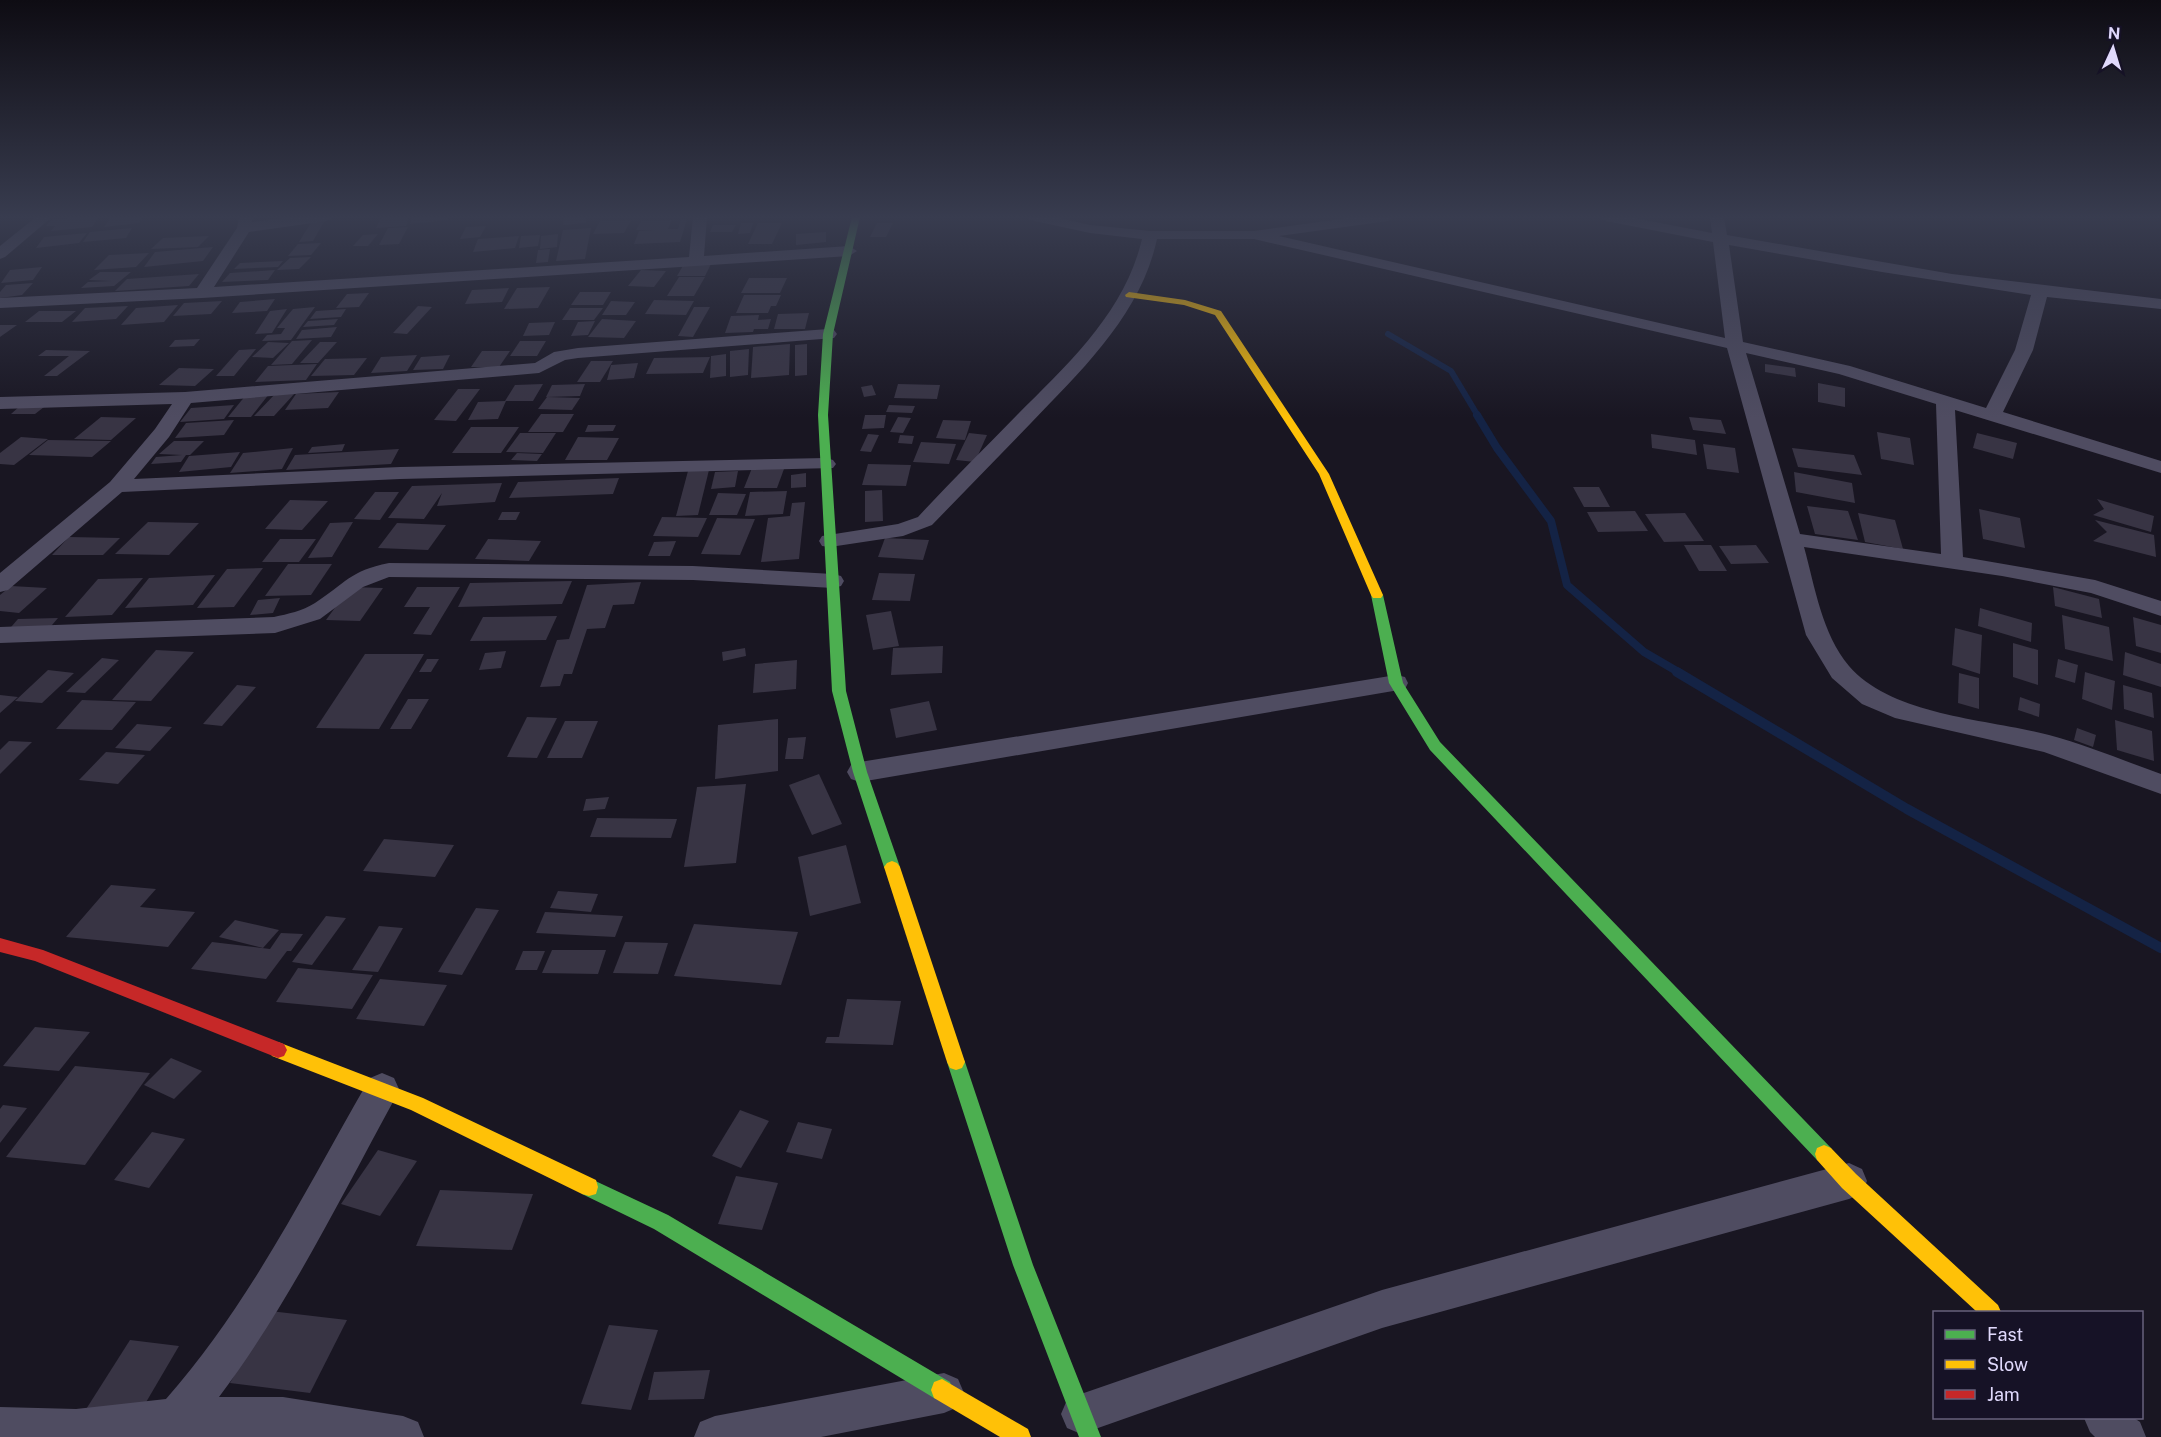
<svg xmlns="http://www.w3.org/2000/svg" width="2161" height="1437" font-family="'Public Sans',sans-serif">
<rect width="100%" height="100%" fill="#191622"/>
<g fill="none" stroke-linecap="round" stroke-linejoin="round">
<polyline stroke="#142345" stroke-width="6" points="1388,334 1451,371 1478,416"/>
<polyline stroke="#142345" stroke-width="8" points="1477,415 1497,448 1551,521 1567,585 1644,652 1680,673"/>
<polyline stroke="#142345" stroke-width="10" points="1677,672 1907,809 2161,948"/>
</g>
<g fill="#383444">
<polygon points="83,217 99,217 92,227 51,231 55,226 46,226 51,220"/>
<polygon points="111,217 143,217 139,223 104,227"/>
<polygon points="409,217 406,226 376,228 381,218"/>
<polygon points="412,217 449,217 448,220 410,224"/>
<polygon points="564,217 586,217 586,223 563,225"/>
<polygon points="681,219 687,219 680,242 634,244 639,231 655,230 636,230 641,221 672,220 668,229 678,229"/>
<polygon points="325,220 313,241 299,242 312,221"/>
<polygon points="631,220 624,233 593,234 600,221"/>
<polygon points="741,223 753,223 750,233 738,234"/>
<polygon points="758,223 782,223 772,244 748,244"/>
<polygon points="877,223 893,223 886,237 870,237"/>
<polygon points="713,225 736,225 732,232 710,232"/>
<polygon points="486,226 480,237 460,239 466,227"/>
<polygon points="408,227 399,244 379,245 388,228"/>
<polygon points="132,228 126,238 83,242 90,232"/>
<polygon points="591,228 585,259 556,261 563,230"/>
<polygon points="826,232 826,242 796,245 796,234"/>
<polygon points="87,233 79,243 36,248 44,237"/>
<polygon points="378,234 368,246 353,246 363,235"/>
<polygon points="558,234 557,247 540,249 541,236"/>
<polygon points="540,235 538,246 519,248 521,236"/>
<polygon points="209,236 198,247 151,249 163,238"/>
<polygon points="519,236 515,248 473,252 478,239"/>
<polygon points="321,243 311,255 288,256 298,244"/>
<polygon points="213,247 203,261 144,267 155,252"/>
<polygon points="550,249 548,262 536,263 538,250"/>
<polygon points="149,253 136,267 94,270 109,255"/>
<polygon points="311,257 299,269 277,270 290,258"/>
<polygon points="283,261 278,267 234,269 240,263"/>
<polygon points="684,264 711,264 705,276 677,276"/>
<polygon points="42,267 33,280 1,283 10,270"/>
<polygon points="275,270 268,280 222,282 230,273"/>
<polygon points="641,270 666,271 654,287 628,286"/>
<polygon points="100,272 131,272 114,286 81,288 88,282 111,281 89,280"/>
<polygon points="199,274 189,286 115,291 127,279"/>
<polygon points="679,277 705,277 694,296 667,296"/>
<polygon points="749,278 787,278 780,293 741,293"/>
<polygon points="33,283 22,295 0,298 0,292 6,285"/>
<polygon points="550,287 538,308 504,309 517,288"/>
<polygon points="509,288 502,302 465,304 472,290"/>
<polygon points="580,292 611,292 603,305 571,305"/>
<polygon points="369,293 359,307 336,308 347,294"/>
<polygon points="744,295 781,295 776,306 771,306 768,313 736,313"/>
<polygon points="275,299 267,311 232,313 240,302"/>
<polygon points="654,300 694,301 686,315 645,314"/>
<polygon points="222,301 211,314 173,316 184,303"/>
<polygon points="611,301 635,302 626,315 602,315"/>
<polygon points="178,305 164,322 121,325 136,308"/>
<polygon points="128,306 116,319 72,322 85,308"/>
<polygon points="418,306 432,307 407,334 393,333"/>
<polygon points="315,307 291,340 262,341 267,335 281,334 285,328 277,328 293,309"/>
<polygon points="694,307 710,307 693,337 678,336"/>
<polygon points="570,308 603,308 594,320 562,320"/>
<polygon points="287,309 272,333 255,334 270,311"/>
<polygon points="346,309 341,317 310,319 316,311"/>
<polygon points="39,311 76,311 62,322 25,322"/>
<polygon points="809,313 805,329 774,329 778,314"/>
<polygon points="759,315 758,320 771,319 768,329 754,329 753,332 725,333 731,316"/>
<polygon points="338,319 334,325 303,327 308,321"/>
<polygon points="602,319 636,321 624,338 588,337"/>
<polygon points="595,321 588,335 571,336 578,322"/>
<polygon points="555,322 549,335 523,336 529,323"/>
<polygon points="0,325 17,325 0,337"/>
<polygon points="337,327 331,337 296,339 302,330"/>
<polygon points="200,339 194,346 169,347 175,340"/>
<polygon points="312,340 292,364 271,365 292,341"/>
<polygon points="520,341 546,341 537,356 510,356"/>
<polygon points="268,342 289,343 273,358 252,357"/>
<polygon points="320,342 337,342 318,363 300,363"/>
<polygon points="790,344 789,375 751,378 753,347"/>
<polygon points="807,344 807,375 795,376 795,345"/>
<polygon points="256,349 234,376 216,376 239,350"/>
<polygon points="749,349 748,375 730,377 730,351"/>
<polygon points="46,350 90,351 57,376 44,376 69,356 38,356"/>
<polygon points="482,351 510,351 499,367 471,367"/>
<polygon points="726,354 726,376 710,378 711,356"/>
<polygon points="417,355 407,371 371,373 381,357"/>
<polygon points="450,355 443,369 413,370 421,357"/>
<polygon points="710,357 703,373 646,374 654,358"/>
<polygon points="367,358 354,375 311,376 325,359"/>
<polygon points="591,361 613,361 600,382 577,382"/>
<polygon points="638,363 634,378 607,380 611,365"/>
<polygon points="317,364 306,380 255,382 268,366"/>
<polygon points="1765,364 1795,368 1796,377 1765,372"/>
<polygon points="179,368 214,369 195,386 159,385"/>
<polygon points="1818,383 1845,388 1845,407 1818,402"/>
<polygon points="543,384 533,401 506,401 498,419 468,420 478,402 505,401 515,385"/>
<polygon points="585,384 580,396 546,397 552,385"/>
<polygon points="898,384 940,385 937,399 894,398"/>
<polygon points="872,385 876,395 864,397 861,387"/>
<polygon points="458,389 480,389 456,421 434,420"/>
<polygon points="339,392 328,408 285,410 296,394"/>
<polygon points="276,393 295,393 274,416 254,416"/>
<polygon points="269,394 251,417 228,417 246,395"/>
<polygon points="547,397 580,398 572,410 538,409"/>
<polygon points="234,405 224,419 180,422 191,408"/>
<polygon points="889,405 915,406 912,413 886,412"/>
<polygon points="20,406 44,407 35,414 11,414"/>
<polygon points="541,414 574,414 563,432 528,432"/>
<polygon points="865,415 886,415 884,428 862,429"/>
<polygon points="101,417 136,418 111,440 74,439"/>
<polygon points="898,417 911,418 903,433 890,432"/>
<polygon points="1689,417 1721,420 1726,434 1693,430"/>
<polygon points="234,420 224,435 175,438 186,423"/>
<polygon points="943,420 971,421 965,440 936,438"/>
<polygon points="588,425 616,425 613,431 585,432"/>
<polygon points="471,427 519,427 501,453 452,453"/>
<polygon points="1877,432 1910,438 1914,465 1881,459"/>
<polygon points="520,433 556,433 543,453 506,452"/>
<polygon points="969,433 987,435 975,462 956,460"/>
<polygon points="1977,433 2017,443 2013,459 1973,448"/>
<polygon points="868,434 879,435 871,452 860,451"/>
<polygon points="1651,434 1695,440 1697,455 1652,448"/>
<polygon points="900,435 914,436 912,444 898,443"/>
<polygon points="21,437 48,439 14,465 0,464 0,453"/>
<polygon points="578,437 619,438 607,460 565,460"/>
<polygon points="48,440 111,441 92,457 29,455"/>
<polygon points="174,441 204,441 190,455 186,455 181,462 151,464 156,457 182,455 159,454"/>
<polygon points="921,442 956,444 949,464 913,462"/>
<polygon points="345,444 342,451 308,453 312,447"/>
<polygon points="1703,444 1735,448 1739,473 1707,469"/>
<polygon points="293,448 282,469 230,473 243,453"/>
<polygon points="1792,448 1854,455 1862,475 1798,467"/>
<polygon points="399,449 391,464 286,470 295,455"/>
<polygon points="240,452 231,467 179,472 189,456"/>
<polygon points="517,453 542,454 537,461 511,460"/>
<polygon points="868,464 911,465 906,486 862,485"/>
<polygon points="752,468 784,469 777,488 744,488"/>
<polygon points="709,470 698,515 676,516 688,471"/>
<polygon points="738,471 735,487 711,489 715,472"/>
<polygon points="1794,472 1852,483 1855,503 1796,492"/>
<polygon points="806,473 806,487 791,488 791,475"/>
<polygon points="619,478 613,494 509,498 518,482"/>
<polygon points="502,483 495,502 437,506 442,493 424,519 388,518 412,486"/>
<polygon points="1573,487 1599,487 1610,507 1584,507"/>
<polygon points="882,490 883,521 865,522 865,491"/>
<polygon points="787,491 783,514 745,516 750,492"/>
<polygon points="375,492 399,492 380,520 354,519"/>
<polygon points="718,493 746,494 737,515 709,515"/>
<polygon points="2097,499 2154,516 2151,532 2093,515 2104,509"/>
<polygon points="290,500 328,501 302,530 265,529"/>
<polygon points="805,502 799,559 761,562 768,518 790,516 792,503"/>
<polygon points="1807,506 1848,511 1858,540 1815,534"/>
<polygon points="1979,509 2020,518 2025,548 1983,539"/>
<polygon points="1635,511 1648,531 1598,532 1587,512"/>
<polygon points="502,512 520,512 516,520 498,520"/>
<polygon points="1685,513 1704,541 1664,542 1645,514"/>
<polygon points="1858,513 1895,520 1903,549 1865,542"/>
<polygon points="662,517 707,518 698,537 653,536"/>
<polygon points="717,518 755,519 740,555 701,554"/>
<polygon points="2095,520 2154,535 2156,557 2093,541 2107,532"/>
<polygon points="148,522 199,523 169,555 115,554"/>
<polygon points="353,522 332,557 308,558 330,523"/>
<polygon points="397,523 446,525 428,550 378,548"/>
<polygon points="69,537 120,538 103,555 52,555"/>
<polygon points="885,538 929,540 923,560 878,557"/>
<polygon points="280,539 316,539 299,562 262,562"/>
<polygon points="488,539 541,541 529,561 475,559"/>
<polygon points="676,541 670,556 648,556 654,542"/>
<polygon points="1684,545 1711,545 1727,571 1699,571"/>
<polygon points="1756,545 1769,563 1731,564 1719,546"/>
<polygon points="288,564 332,564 311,595 265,596"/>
<polygon points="263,568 234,607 197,608 227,569"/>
<polygon points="879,573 915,574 910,601 872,600"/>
<polygon points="215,575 193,605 125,608 149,578"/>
<polygon points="143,578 112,615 65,617 98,579"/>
<polygon points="572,581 562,604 458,607 470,583"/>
<polygon points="641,582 634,604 613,605 605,628 587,629 572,674 564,674 560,686 540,687 557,640 569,639 587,585"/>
<polygon points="11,586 47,588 19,613 0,611 0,595"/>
<polygon points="350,587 383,588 360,621 326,620"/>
<polygon points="417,587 460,587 431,635 413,634 430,607 404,607"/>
<polygon points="2053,587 2099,599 2102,618 2055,606"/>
<polygon points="280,598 273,613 250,615 258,600"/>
<polygon points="1980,608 2032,623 2031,642 1978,626"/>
<polygon points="891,611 899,646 873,650 866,615"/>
<polygon points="2062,615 2109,627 2113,661 2065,649"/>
<polygon points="557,616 546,640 470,641 483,617"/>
<polygon points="2133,617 2161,625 2161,653 2136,646"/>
<polygon points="58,618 46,632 5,634 18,619"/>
<polygon points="1955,628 1982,635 1980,674 1952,665"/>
<polygon points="2013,643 2038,650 2038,685 2013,677"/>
<polygon points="943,646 942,673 891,675 893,648"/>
<polygon points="745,648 746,656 723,661 722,652"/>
<polygon points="156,650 194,652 151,701 112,700"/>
<polygon points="506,651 501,668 479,670 485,653"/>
<polygon points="2125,652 2161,664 2161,687 2123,675"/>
<polygon points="365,654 424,654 379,729 316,728"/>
<polygon points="102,658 119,660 85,693 66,692"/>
<polygon points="427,659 439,659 431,672 419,672"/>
<polygon points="2058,659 2078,665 2075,683 2055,677"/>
<polygon points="797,660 796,689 753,693 755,664"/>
<polygon points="48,670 74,673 42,703 15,701"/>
<polygon points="2085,672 2115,681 2112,710 2082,699"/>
<polygon points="1959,673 1979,678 1979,709 1958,703"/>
<polygon points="237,685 256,687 222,726 203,724"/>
<polygon points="2123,685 2152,693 2154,718 2124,709"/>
<polygon points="0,695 18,697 0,713"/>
<polygon points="2020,697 2040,704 2039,717 2018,710"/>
<polygon points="408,699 429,699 411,729 390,729"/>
<polygon points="82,700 136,702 112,730 56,729"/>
<polygon points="929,701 937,730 896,738 890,709"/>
<polygon points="527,717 557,718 537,758 507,757"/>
<polygon points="778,719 778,771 715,779 718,725"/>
<polygon points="2115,720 2152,731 2154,761 2117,750"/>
<polygon points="565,721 598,721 582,758 547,758"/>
<polygon points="137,724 172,727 150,751 115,748"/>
<polygon points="2077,728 2096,735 2093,747 2074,740"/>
<polygon points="806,737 803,759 785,759 788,738"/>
<polygon points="9,741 32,742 0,774 0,750"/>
<polygon points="106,752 145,755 118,784 79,780"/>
<polygon points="819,774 842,824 812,835 789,785"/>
<polygon points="746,784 736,863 684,867 697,787"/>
<polygon points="609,797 605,809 583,811 586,799"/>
<polygon points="597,818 677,819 671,838 590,837"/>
<polygon points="384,839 454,845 435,877 363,871"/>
<polygon points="846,845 861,903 810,916 798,857"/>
<polygon points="111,885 156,889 140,907 195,912 168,947 66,937"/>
<polygon points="558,891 598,894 591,912 550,908"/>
<polygon points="476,908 499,910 462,975 438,972"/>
<polygon points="545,912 623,916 615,937 536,933"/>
<polygon points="326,916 346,918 312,965 292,962"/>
<polygon points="235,920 279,930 263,948 219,937"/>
<polygon points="694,924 798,932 781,985 674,976"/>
<polygon points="379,926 403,928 378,972 352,970"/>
<polygon points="281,933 303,934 291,951 287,951 266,979 191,969 212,942 270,949"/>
<polygon points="625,942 668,943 658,974 613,973"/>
<polygon points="552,950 606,950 598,974 542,973"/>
<polygon points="523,951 545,951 537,970 515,970"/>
<polygon points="298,968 373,975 352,1009 276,1002"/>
<polygon points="380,979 447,985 424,1026 356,1019"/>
<polygon points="847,999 901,1001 893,1045 825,1043 827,1037 839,1037"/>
<polygon points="35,1027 90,1032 59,1071 3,1066"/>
<polygon points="171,1058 202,1071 174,1099 144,1085"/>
<polygon points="75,1066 150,1073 85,1165 6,1157"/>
<polygon points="3,1105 27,1108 0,1143 0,1109"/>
<polygon points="740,1110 769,1121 741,1168 712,1156"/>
<polygon points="798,1122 832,1129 822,1159 786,1152"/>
<polygon points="152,1132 185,1139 149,1188 114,1180"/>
<polygon points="378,1150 417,1161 380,1216 341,1204"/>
<polygon points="736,1176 778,1183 762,1230 718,1224"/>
<polygon points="440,1190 533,1194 512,1250 416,1246"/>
<polygon points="270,1311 347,1320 310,1393 230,1383"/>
<polygon points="609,1325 658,1330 631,1410 581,1404"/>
<polygon points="130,1340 179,1346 135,1421 83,1414"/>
<polygon points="710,1370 704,1399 648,1400 654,1372"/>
</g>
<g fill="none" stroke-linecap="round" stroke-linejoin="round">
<g fill="#4f4c61" fill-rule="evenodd">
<polygon points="36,217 52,217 5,257 0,259 0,246"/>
<polygon points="239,217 253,217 252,222 294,217 334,217 327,221 249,232 214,287 689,257 693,217 707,217 704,256 849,246 857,251 849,256 202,298 0,308 0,298 197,288 237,228"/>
<path d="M1028,217H1055L1090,225L1150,231H1254L1355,217H1395L1388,221L1279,236L1725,338L1713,242L1606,221L1599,217H1629L1712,233L1710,217H1724L1727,235L1952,274L2161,299V309L2047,297L2033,350L2003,412L2161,461V473L1955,410L1963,557L2095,580L2161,601V616L2091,593L2002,576L1804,547C1815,587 1822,634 1849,666C1892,716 1988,719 2049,735C2087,745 2124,761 2161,774V794L2044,752L1895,718L1862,704L1832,678L1806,635L1727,348L1254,239H1157C1141,314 1082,370 1031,423C998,457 965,491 932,525L903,536L830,547L822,546L819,541L822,536L898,524L918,517C950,482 984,449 1017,415C1068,364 1125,312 1142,239L1090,233L1030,220ZM1729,245L1882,272L2031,295L2015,350L1986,408L1850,366L1743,342ZM1746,353L1839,374L1936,404L1941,554L1800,534Z"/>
<polygon points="828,329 834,330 837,334 834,338 578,358 565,360 539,373 191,403 169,437 134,479 400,467 826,458 833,460 836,464 833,468 400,479 122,492 8,590 0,592 0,573 110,482 155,429 172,404 0,409 0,397 185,392 535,363 554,352 578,348"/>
<path d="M389,563L693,566L833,574L841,576L844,581L841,586L833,588L693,580L389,577L363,587L320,619L275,633L0,643V627L274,617C288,614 302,611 315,603C346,583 349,571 389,563Z"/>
<polygon points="1396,675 1405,677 1408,683 1405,689 860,782 851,779 847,772 851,765 860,762"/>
<path d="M382,1073L394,1078L399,1089L394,1100C339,1201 288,1305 219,1397H283L403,1416L418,1422L424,1437H0V1407L76,1409L166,1399C250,1304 307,1187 370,1078Z"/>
<polygon points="1849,1163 1862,1169 1867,1181 1862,1193 1849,1199 1382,1328 1081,1434 1067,1428 1061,1414 1067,1400 1081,1394 1382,1290"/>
<polygon points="944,1373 958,1379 964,1393 958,1407 944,1413 821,1437 694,1437 700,1422 715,1416"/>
<polygon points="2084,1418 2134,1418 2140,1422 2146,1437 2095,1437 2090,1432"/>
</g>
<g fill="#4caf50" fill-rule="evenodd">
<polygon points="852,217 860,217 833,334 828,415 846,691 867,772 900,867 897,871 892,873 887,871 884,867 853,772 832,691 818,415 823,334"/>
<polygon points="1377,591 1383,595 1403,683 1440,742 1831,1148 1833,1154 1831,1160 1824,1163 1817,1160 1430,750 1389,683 1371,595"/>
<polygon points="956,1054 962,1056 965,1062 1033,1265 1101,1437 1079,1437 1013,1265 947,1062 950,1056"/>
<polygon points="589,1178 668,1215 950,1382 953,1390 950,1398 942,1401 934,1398 654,1229 582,1194 580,1187 582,1180"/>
</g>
<g fill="#ffc107" fill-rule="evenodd">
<polygon points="1129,292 1185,300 1221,311 1329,474 1383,595 1381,598 1373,598 1371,595 1319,474 1215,315 1184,305 1126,297 1125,295"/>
<polygon points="892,861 897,863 900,867 965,1062 962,1068 956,1070 950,1068 947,1062 884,867 887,863"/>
<polygon points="278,1042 423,1098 596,1180 598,1187 596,1194 589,1196 582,1194 411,1110 272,1056 269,1050 272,1044"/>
<polygon points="1824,1145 1831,1148 1856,1174 1998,1305 2001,1312 1977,1312 1842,1188 1817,1160 1815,1154 1817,1148"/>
<polygon points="942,1379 1028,1429 1031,1437 1000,1437 934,1398 931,1390 934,1382"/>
</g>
<polygon fill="#c62828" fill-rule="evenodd" points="0,938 43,950 284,1044 287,1050 284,1056 278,1058 35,961 0,952"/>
</g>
<linearGradient id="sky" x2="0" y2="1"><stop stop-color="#0e0c13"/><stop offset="0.52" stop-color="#383c4f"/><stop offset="1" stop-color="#383c4f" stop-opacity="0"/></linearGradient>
<rect width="2161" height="418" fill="url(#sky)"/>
<rect x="1933" y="1311" width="210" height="108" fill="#161226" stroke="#67627c" stroke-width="1.5"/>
<rect x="1945" y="1330" width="30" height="9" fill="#4caf50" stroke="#67627c" stroke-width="1.5"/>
<text x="1987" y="1341" font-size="18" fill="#e0d9fc">Fast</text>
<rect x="1945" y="1360" width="30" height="9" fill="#ffc107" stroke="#67627c" stroke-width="1.5"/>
<text x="1987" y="1371" font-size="18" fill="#e0d9fc">Slow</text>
<rect x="1945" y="1390" width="30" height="9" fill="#c62828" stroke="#67627c" stroke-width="1.5"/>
<text x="1987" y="1401" font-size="18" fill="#e0d9fc">Jam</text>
<g transform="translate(2113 48) rotate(4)" stroke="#161226" stroke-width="4.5" paint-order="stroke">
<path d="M0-4.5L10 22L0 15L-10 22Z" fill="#e0d9fc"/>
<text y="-9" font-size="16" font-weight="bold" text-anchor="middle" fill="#e0d9fc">N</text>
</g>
</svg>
